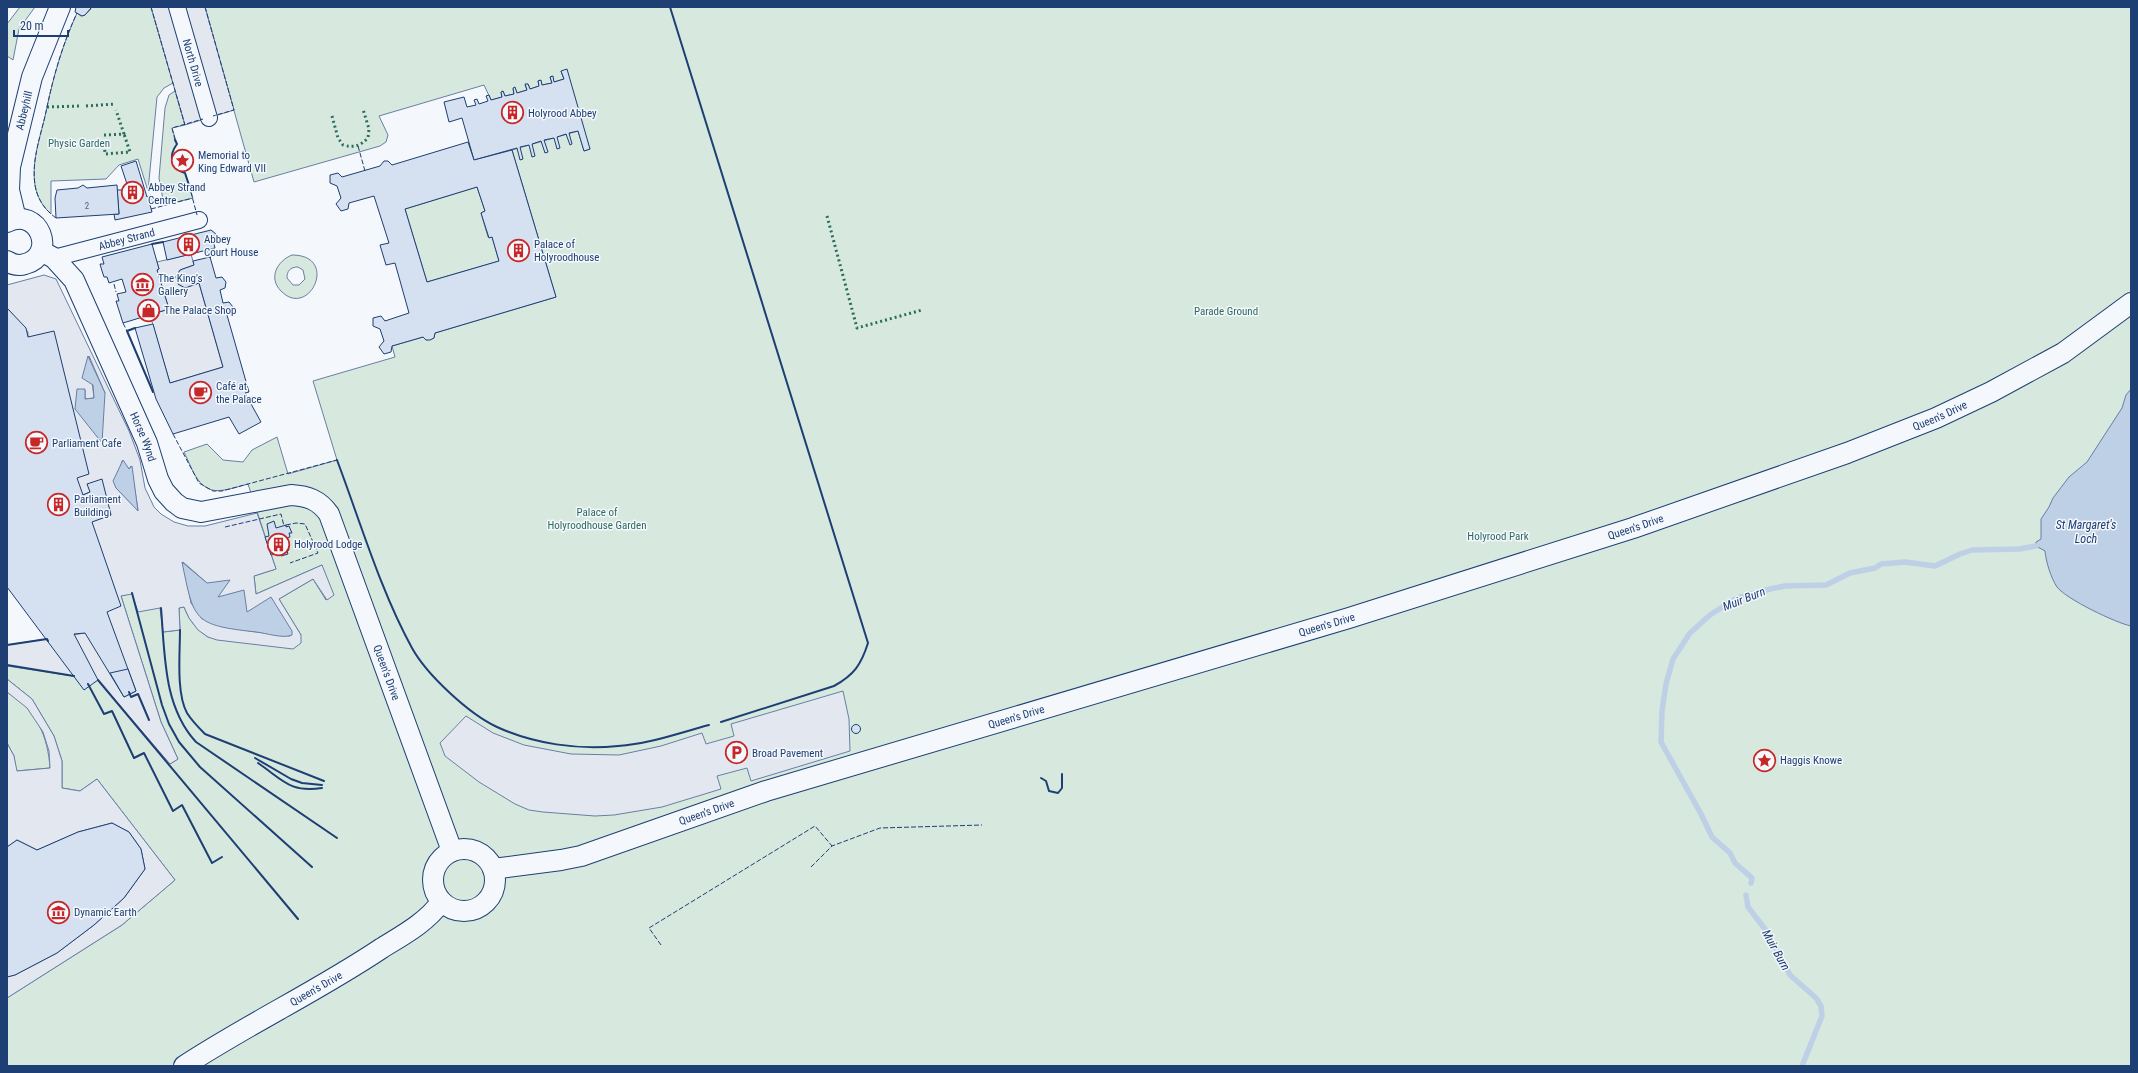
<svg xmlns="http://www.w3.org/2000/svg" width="2138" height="1073" font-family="'Roboto Condensed',sans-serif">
<rect width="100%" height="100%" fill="#f4f7fb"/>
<g fill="#d7e8df" stroke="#687fa3" fill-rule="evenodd">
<polygon points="20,7 35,7 19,29 13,60 7,56 7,24"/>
<path d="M90,7H151L173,83L164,88L157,97L148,191L138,159L119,165L106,179L51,181V214C43,207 37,197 35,185C31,159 42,133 47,107C54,74 63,44 77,13L81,16L85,15L91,9Z"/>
<path d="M205,7H2131V1066H7V998L122,925L175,880L97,779L80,791L62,788V761L54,736L32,699L7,679V665L98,680L170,764L178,759L161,722L121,596L132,593L161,608L163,632L180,630L179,608L184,607C189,620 196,629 208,637L301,635L279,599L313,579L326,600L322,565L256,594L254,576L276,569L248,484C240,486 232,489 224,490C199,495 193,470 184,452L207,444L223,460L243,462L252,450L277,437L288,474L337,460L313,381L395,357L392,346L423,337L426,340L434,338L435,333L556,297L512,150L578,131L584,151L590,149L561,71L564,79L554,82L552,76L550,77L552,83L542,85L540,80L538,81L539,86L530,89L528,84L525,85L527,90L517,93L515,88L513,89L514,94L505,96L503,91L501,92L502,97L491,100L484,85L379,116L388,135L386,142L380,146L254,182Z"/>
<path d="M175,91L185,125L172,128L177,144C168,156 171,169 185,173L193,198L164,205L159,178L165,108L169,95Z"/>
<polygon points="477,187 485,211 481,213 488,237 492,237 499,261 427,282 405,209"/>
<path d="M292,255C340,255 309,320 281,291C268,278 277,261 292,255ZM298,267L303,270L305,279L299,285H293L287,278C287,271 290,267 298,267Z"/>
<path d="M7,692C36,708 48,737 50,768L16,771L14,756L7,743Z"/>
</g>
<g fill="#e3e8f0" stroke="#687fa3" fill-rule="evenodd">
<polygon points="151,7 205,7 234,110 185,125"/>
<polygon points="191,254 194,265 180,270 176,277 178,284 185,288 199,283 223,367 170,383 150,315 169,309 157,270 159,269 157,262"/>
<path d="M44,275L56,279L129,431L140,460L145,488L154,507L161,514L174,522L188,526H205L257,513L276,569L254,576L256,594L322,565L334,595L327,600L313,579L279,599L301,635V643L293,649L217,640L208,637L198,630L189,618L184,607L179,608L180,630L163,632L160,608L138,612L132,594L121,596L161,722L178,759L170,764L98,680L7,666V645L85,633L107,612L85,524L111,515L88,484L90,492L64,502L28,364V332L7,308V285ZM89,356L105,393L75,409L85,390V399L94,398ZM122,461L129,469L131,466L138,510L116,488ZM183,562L207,583L218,597L290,636L249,631L202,619L191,603Z"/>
<polygon points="7,679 32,699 54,736 62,761 62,788 80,791 97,779 175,880 122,925 7,998 7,977 15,975 57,953 94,925 124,898 145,869 141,849 129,832 112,823 78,832 37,850 17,840 7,847 7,743 14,756 17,771 50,768 49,751 43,732 27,708 7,692"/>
<polygon points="843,691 849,719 850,751 751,781 747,768 717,776 721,789 662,807 614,815 595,816 543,812 529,810 515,804 479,782 445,756 440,743 466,716 493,733 524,745 571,754 619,755 661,746 702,733 706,744 734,736 731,724"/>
</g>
<g fill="#bed0e5" stroke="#687fa3">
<polygon points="88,356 105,393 102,443 75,409 77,389 85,389 85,399 94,398 93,385 82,378"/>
<path d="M2131,389V626C2116,623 2066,599 2057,587C2051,578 2046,562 2045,551L2036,546V542L2041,539V519L2049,507L2053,498L2069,477L2087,462L2122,408L2126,395Z"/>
<polygon points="123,460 129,469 132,466 138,511 116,488 113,481"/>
<path d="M182,562L207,583L230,580L218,597L244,590L247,612L271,597L292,631V635C283,639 266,633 256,632C193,625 194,621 182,562Z"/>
</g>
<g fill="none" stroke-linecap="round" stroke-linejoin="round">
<g stroke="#bed0e5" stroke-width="5.5">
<polyline points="1751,883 1752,878 1735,863 1730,853 1712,837 1701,814 1661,742 1662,711 1666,684 1673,659 1690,633 1710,615 1727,604 1737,598 1770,589 1785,586 1826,585 1850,573 1875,568 1881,564 1905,562 1935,566 1960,554 1972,550 2019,549 2036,546"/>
<polyline points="1746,895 1748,907 1768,933 1790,975 1816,998 1821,1006 1822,1016 1802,1066"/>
</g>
</g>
<g fill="#d5e0f0" stroke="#1d3f73" fill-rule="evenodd">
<polygon points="76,7 90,7 91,8 85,15 82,16 75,12"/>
<polygon points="567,69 590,149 584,151 578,131 569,133 572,144 570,145 566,134 557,137 560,148 557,149 554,138 544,140 548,152 545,153 541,141 532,144 535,156 532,157 529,145 520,147 523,159 520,160 517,148 474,160 462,118 449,122 444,102 464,97 467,107 476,105 474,100 477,99 479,104 488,101 486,96 489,95 491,100 502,97 501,92 503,91 505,96 514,94 513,88 515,87 517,93 527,90 525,84 528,84 530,89 539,86 538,81 541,80 542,85 552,83 550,77 553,76 554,82 564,79 561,71"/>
<path d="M468,142L474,160L512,150L556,297L435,333L434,338L430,340H426L423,337L392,346L391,352L384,354L379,347L384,341L380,329L373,326V318L381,316L385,321L409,313L395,263L386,265L380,245L389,243L374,196L349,203L348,209L341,211L336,204L341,198L337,186L330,183V175L338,173L342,177L380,166L384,161H388L392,165ZM477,187L485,211L481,213L489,238L492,237L499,261L427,282L405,209Z"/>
<polygon points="136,161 147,197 151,195 153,204 150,205 152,212 115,220 114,214 119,214 117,190 129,190 121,166"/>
<polygon points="83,185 87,188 117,185 119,214 56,218 55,198 57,190 78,188"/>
<polygon points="211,230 216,234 213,240 215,248 167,260 163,242"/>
<polygon points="152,244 159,269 157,270 169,309 123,323 116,301 119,301 117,294 126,292 122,279 109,283 107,277 104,277 102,271 100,264 104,264 102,257"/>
<polygon points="210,257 216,278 222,277 226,282 225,288 220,290 223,303 229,302 233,307 232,313 227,315 249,392 245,393 261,422 239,434 229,417 173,434 156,399 135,328 153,324 170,383 223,367 199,283 185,288 178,284 176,277 180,270 194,265 193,261"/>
<polygon points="7,308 26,328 28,337 54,331 89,474 77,478 83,495 90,492 87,484 102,479 111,515 92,522 121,606 107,612 136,691 124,697 85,633 74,634 98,680 84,690 7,587"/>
<polygon points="274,521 276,528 286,525 286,527 289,526 292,533 289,533 290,537 286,538 289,550 287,551 288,554 281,556 280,553 271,555 265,537 269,536 267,524"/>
<polygon points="128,669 136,691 124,697 110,673"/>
<circle cx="856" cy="729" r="4.5"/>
<polygon points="112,823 129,832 141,849 145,869 124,898 94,925 57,953 15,975 7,977 7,847 17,840 37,850 78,832"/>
</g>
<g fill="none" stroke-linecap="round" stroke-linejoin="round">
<defs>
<g id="minor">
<path id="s1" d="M177,7L209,118"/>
<path id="s2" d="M54,258L199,220"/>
</g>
<g id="tertiary">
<path id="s3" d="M16,219L9,190L10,167L32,77L60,7"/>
<path d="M7,222C39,206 58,255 25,264C19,266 13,265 7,261"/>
<path id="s4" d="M41,251L54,258L74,280L147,443L158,479L164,491L174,502L182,508L201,512L291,495C308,496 319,500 329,514L452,851"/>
<circle cx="464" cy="880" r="31"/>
<path id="s5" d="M493,869L561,860L581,856L766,791L1349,618L1633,528L1847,453L1936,418L1991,392L2063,353L2131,303"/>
<path id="s6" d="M184,1066C248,1024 318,991 382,948C403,935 427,922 441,902"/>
</g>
</defs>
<use href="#minor" stroke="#1d3f73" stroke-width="18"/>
<use href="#tertiary" stroke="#1d3f73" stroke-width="22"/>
<use href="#minor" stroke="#f4f7fb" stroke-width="16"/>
<use href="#tertiary" stroke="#f4f7fb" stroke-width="20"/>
<g stroke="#2c6c60" stroke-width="3" stroke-dasharray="2 3" stroke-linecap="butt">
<polyline points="86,106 115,104"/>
<polyline points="47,107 80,106"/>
<path d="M332,116L338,138L343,145C354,148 360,146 368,138L369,129L363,109"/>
<polyline points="104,135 124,134 116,110"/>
<polyline points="104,140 105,154 130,152 124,134"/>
<polyline points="827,216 857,328 922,310"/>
</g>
<g stroke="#1d3f73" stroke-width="1" stroke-dasharray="5 2" stroke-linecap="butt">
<polyline points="151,7 185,125"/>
<polyline points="205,7 234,110 213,116"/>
<polyline points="175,140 172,128 203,119"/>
<polyline points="358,146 365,171"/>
<polyline points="189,185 197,215"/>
<polyline points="151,209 193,198"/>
<path d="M56,218C45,210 37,199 35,185C31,158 42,133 47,107C54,74 63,43 77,13"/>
<polyline points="114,284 116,292"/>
<polyline points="123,323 127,331"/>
<polyline points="173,434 199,483 213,491 222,491 337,460"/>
<polyline points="286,525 296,523 305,524 318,553 290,563"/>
<polyline points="225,527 281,514 284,526"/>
<polyline points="811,867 832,846 880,828 982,825"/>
<polyline points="661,945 649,928 815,826 832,846"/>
</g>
<g stroke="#1d3f73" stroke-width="2">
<path d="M670,7L868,643C861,665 854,675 834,686L721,722"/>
<path d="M175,140L177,144C168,156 171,169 185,173L189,185"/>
<polyline points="152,244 163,242"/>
<polyline points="208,250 210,257"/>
<polyline points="135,328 127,331 153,392"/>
<path d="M337,460C360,521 381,592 412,648C427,675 469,714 497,727C534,744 578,750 618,746C649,744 679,733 709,725"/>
<polyline points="132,593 162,705 169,724 179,742 200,767 312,867"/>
<path d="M161,608C165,654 163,706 196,742L337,838"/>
<path d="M180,630C180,653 176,693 187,713C192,721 198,727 205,734L324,781"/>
<polyline points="7,645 47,639 48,641"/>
<polyline points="7,665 74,676"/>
<polyline points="98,680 298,919"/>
<polyline points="88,684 104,714 112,711 134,758 144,753 173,811 182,805 212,863 222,857"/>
<polyline points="129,692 131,697 138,694 149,720"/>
<polyline points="255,758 291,779 302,783 322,785"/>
<path d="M258,763C283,780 290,793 322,788"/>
<polyline points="1041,778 1046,781 1049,791 1058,793 1062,788 1062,774"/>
</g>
</g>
<defs>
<symbol id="building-ring" viewBox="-11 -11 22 22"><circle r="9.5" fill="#f4f7fb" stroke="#c62828" stroke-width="1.5"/><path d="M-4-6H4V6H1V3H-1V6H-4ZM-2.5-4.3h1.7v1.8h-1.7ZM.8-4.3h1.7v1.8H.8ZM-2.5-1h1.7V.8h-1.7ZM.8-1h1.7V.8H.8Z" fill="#c62828"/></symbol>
<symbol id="sight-ring" viewBox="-11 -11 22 22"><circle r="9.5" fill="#f4f7fb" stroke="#c62828" stroke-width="1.5"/><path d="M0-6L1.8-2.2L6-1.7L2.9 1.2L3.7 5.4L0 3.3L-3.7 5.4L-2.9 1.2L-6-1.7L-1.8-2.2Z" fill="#c62828"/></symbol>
<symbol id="museum-ring" viewBox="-11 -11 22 22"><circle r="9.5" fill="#f4f7fb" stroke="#c62828" stroke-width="1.5"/><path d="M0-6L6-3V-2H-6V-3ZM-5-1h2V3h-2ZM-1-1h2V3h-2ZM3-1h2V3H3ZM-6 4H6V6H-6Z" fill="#c62828"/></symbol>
<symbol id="shop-ring" viewBox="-11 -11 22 22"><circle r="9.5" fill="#f4f7fb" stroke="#c62828" stroke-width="1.5"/><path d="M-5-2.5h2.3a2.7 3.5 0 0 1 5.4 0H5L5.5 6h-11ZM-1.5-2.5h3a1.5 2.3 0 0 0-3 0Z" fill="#c62828"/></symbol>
<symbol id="cafe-ring" viewBox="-11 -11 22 22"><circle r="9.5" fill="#f4f7fb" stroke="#c62828" stroke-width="1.5"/><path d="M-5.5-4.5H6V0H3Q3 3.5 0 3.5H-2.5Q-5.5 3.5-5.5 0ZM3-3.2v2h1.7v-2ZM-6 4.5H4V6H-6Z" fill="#c62828"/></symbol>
<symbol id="parking-ring" viewBox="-11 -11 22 22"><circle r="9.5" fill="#f4f7fb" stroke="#c62828" stroke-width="1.5"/><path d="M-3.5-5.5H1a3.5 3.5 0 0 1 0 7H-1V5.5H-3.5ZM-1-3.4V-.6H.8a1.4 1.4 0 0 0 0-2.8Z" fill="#c62828"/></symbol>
</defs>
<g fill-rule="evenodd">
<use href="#building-ring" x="500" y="100" width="25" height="25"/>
<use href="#sight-ring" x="170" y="148" width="25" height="25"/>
<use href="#building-ring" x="120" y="180" width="25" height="25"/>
<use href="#building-ring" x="176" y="232" width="25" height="25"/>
<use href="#building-ring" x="506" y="238" width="25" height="25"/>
<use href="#museum-ring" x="130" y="272" width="25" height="25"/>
<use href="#shop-ring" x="136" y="298" width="25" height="25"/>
<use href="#cafe-ring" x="188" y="380" width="25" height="25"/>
<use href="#cafe-ring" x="24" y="430" width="25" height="25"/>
<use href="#building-ring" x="46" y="492" width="25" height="25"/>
<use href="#building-ring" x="266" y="532" width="25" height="25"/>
<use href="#parking-ring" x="724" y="740" width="25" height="25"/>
<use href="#sight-ring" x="1752" y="748" width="25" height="25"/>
<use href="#museum-ring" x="46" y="900" width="25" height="25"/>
</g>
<g text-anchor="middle" stroke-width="3" stroke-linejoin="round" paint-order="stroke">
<g font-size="9" fill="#4b6792">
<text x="87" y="209">2</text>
</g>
<g font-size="11" fill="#1d3f73" stroke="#f4f7fb">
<text dy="4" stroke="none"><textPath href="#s1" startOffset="58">North Drive</textPath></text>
<text dy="4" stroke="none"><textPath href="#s3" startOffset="111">Abbeyhill</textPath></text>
<text dy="4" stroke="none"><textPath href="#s2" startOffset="75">Abbey Strand</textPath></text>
<text dy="4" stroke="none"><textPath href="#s5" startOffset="1518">Queen's Drive</textPath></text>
<text dy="4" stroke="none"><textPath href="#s4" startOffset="216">Horse Wynd</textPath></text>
<text dy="4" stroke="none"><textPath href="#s5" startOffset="1194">Queen's Drive</textPath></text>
<text dy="4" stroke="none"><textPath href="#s5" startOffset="870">Queen's Drive</textPath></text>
<text dy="4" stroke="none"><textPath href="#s4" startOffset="623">Queen's Drive</textPath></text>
<text dy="4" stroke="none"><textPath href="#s5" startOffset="546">Queen's Drive</textPath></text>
<text dy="4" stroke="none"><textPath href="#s5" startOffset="222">Queen's Drive</textPath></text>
<text dy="4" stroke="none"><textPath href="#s6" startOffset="153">Queen's Drive</textPath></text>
</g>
<g font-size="11" fill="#1d3f73" stroke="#f4f7fb" text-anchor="start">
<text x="528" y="117">Holyrood Abbey</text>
<text x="198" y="159">Memorial to<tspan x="198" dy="13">King Edward VII</tspan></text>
<text x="148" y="191">Abbey Strand<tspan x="148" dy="13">Centre</tspan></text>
<text x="204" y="243">Abbey<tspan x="204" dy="13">Court House</tspan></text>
<text x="534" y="248">Palace of<tspan x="534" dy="13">Holyroodhouse</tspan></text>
<text x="158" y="282">The King's<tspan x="158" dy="13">Gallery</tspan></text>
<text x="164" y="314">The Palace Shop</text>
<text x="216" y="390">Café at<tspan x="216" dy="13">the Palace</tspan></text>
<text x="52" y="447">Parliament Cafe</text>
<text x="74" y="503">Parliament<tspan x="74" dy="13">Building</tspan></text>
<text x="294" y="548">Holyrood Lodge</text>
<text x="752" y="757">Broad Pavement</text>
<text x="1780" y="764">Haggis Knowe</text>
<text x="74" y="916">Dynamic Earth</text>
</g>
<g font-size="11" fill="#2c6c60" stroke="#f4f7fb">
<text x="79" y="147">Physic Garden</text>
<text x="1226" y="315">Parade Ground</text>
<text x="597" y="516">Palace of<tspan x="597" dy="13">Holyroodhouse Garden</tspan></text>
<text x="1498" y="540">Holyrood Park</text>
</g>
<g font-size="12" font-style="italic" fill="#1d3f73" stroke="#f4f7fb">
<text x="2086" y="529">St Margaret's<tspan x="2086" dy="14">Loch</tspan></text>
<text transform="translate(1744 599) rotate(-22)" y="4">Muir Burn</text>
<text transform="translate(1776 950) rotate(61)" y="4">Muir Burn</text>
</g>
</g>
<rect width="2138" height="1073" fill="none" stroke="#1d3f73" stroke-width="16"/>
<path d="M14 30v6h54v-6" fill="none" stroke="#1d3f73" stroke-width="2"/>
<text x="20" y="30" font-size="12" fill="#1d3f73" stroke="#f4f7fb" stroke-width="3" paint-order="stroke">20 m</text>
</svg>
